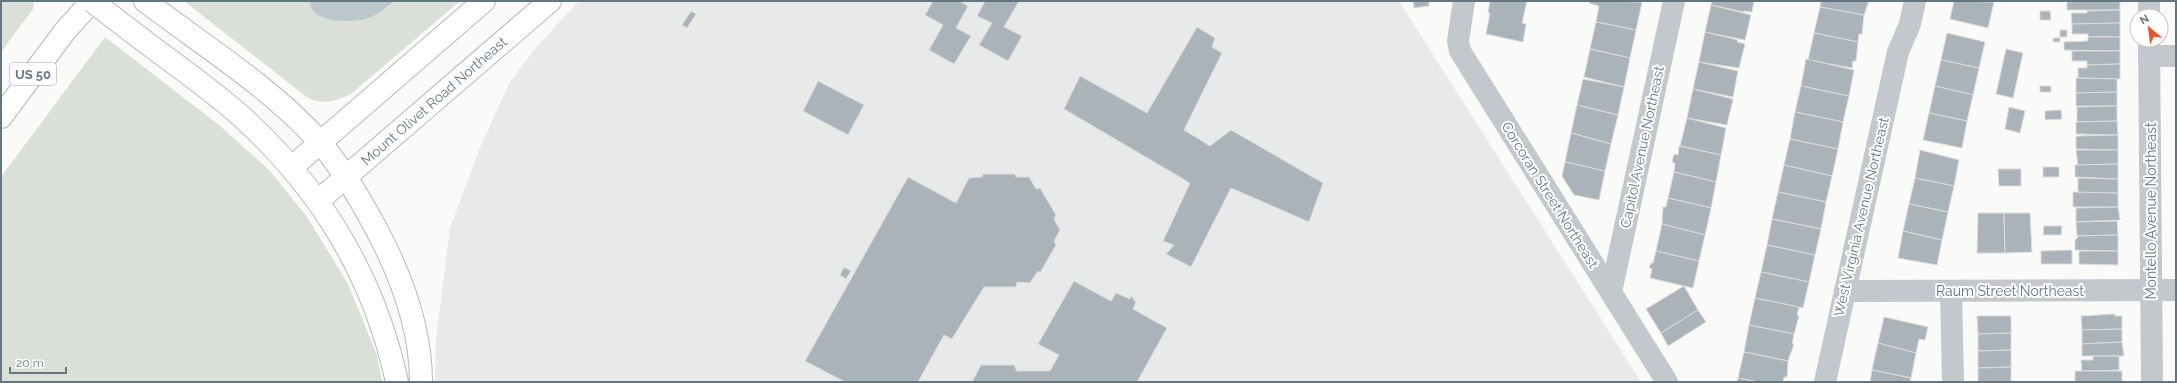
<svg xmlns="http://www.w3.org/2000/svg" width="2177" height="383" font-family="Raleway,sans-serif">
<rect width="100%" height="100%" fill="#fafaf8"/>
<polygon fill="#e8e9e9" points="579,1 1399,1 1641,382 435,382 436,339 450,228 481,145 510,82 538,45"/>
<g fill="#dadfd7">
<polygon points="1,1 34,2 33,9 1,52"/>
<path d="M184,1H460L351,94C336,101 324,105 308,98Z"/>
<polygon points="105,37 219,125 270,171 307,217 348,284 377,355 382,382 1,382 1,177"/>
</g>
<path fill="#bbc7cb" d="M310,1H394C386,7 378,15 368,18C353,23 310,24 310,1Z"/>
<g fill="#aab3b9" stroke="#dcdcda">
<polygon points="933,1 959,1 968,6 956,28 971,36 954,64 929,50 943,25 925,15"/>
<polygon points="985,1 1019,1 1004,27 1022,36 1008,61 979,45 992,23 977,16"/>
<polygon points="1413,1 1429,1 1429,6 1414,8"/>
<polygon points="1490,1 1527,1 1522,23 1526,24 1523,42 1486,34 1490,13 1488,13"/>
<polygon points="1590,1 1642,2 1636,30 1596,22 1599,6 1589,3"/>
<polygon points="1712,1 1754,1 1752,12 1744,11 1744,12 1711,5"/>
<polygon points="1821,1 1869,1 1864,15 1820,7"/>
<polygon points="1954,1 1994,2 1988,28 1950,19"/>
<polygon points="2085,1 2120,1 2120,10 2067,10 2067,2"/>
<polygon points="1711,5 1751,15 1745,40 1705,32"/>
<polygon points="1820,7 1864,15 1862,34 1859,34 1858,42 1814,33"/>
<polygon points="2120,10 2120,23 2072,24 2071,13 2087,13 2087,11"/>
<polygon points="691,11 696,14 687,28 682,25"/>
<polygon points="2040,11 2050,11 2051,20 2040,20"/>
<polygon points="1596,22 1636,30 1630,58 1590,49"/>
<polygon points="2120,23 2120,37 2088,37 2088,34 2072,34 2072,24"/>
<polygon points="1197,27 1215,38 1212,47 1222,53 1184,130 1210,146 1231,130 1323,183 1309,222 1231,188 1191,267 1166,254 1174,245 1163,241 1190,183 1064,109 1080,76 1147,113"/>
<rect x="2060" y="30" width="7" height="7"/>
<polygon points="1705,32 1738,40 1737,42 1745,44 1739,68 1699,62"/>
<polygon points="1814,33 1858,42 1856,61 1853,61 1852,68 1808,60"/>
<polygon points="1947,33 1985,42 1979,68 1941,60"/>
<polygon points="2088,37 2120,37 2120,51 2064,50 2064,42 2088,41"/>
<rect x="2053" y="38" width="7" height="4"/>
<polygon points="1590,49 1630,58 1624,87 1584,77"/>
<polygon points="2006,49 2023,53 2013,98 1996,94"/>
<polygon points="2072,51 2120,51 2120,64 2087,65 2087,61 2072,61"/>
<polygon points="1806,59 1854,70 1849,96 1801,86"/>
<polygon points="1941,60 1979,68 1973,95 1935,86"/>
<polygon points="1699,62 1738,71 1733,97 1693,89"/>
<polygon points="2120,64 2120,79 2078,78 2078,68 2087,68 2087,65"/>
<polygon points="2076,78 2117,79 2117,92 2076,93"/>
<polygon points="1583,79 1624,87 1618,115 1577,105"/>
<polygon points="818,81 864,105 848,135 803,111"/>
<polygon points="1801,86 1849,96 1843,122 1795,112"/>
<polygon points="1935,86 1973,95 1967,121 1929,113"/>
<rect x="2040" y="86" width="11" height="6"/>
<polygon points="1693,89 1733,99 1727,125 1687,118"/>
<polygon points="2117,92 2117,106 2076,106 2076,93"/>
<polygon points="1577,105 1618,115 1611,144 1571,133"/>
<polygon points="2117,106 2117,121 2077,122 2077,107"/>
<polygon points="2009,107 2025,111 2020,133 2005,129"/>
<polygon points="2061,110 2062,119 2045,120 2045,111"/>
<polygon points="1795,112 1843,122 1838,149 1790,139"/>
<polygon points="1929,113 1967,121 1962,148 1923,140"/>
<polygon points="1687,118 1726,128 1721,155 1680,146"/>
<polygon points="2117,121 2118,135 2076,134 2076,122"/>
<polygon points="1571,133 1611,144 1605,171 1565,162"/>
<polygon points="2118,135 2118,150 2076,149 2076,137 2078,136"/>
<polygon points="1790,139 1838,149 1832,176 1784,165"/>
<polygon points="1679,146 1721,155 1716,182 1674,172 1675,163 1672,162 1674,154 1678,155"/>
<polygon points="1920,150 1959,160 1954,186 1915,178"/>
<polygon points="2078,150 2118,150 2118,164 2078,165 2076,151"/>
<polygon points="1565,162 1605,171 1599,200 1574,195 1562,176"/>
<polygon points="2118,164 2118,179 2075,177 2075,165"/>
<polygon points="1784,165 1832,176 1826,202 1778,192"/>
<rect x="2043" y="167" width="16" height="10"/>
<polygon points="1998,169 2021,169 2021,186 1999,186"/>
<polygon points="1674,172 1716,182 1711,208 1668,198"/>
<polygon points="983,174 1015,174 1016,177 1029,177 1036,189 1040,188 1056,215 1054,219 1060,230 1054,241 1056,245 1040,273 1038,271 1030,283 1017,282 1016,287 984,287 952,339 944,335 918,382 845,382 805,361 908,177 956,203 969,178 982,177"/>
<polygon points="1915,178 1954,186 1948,212 1909,204"/>
<polygon points="2078,178 2118,179 2118,193 2078,193"/>
<polygon points="1778,192 1826,202 1821,229 1772,219"/>
<polygon points="2073,192 2118,193 2118,207 2073,207"/>
<polygon points="1668,198 1711,208 1705,235 1662,224 1663,207 1666,207"/>
<polygon points="1909,204 1948,212 1942,240 1903,231"/>
<polygon points="2118,207 2120,220 2076,222 2076,208 2078,208"/>
<polygon points="1978,213 2004,213 2005,253 1977,253"/>
<polygon points="2004,213 2030,213 2032,252 2005,253"/>
<polygon points="1772,219 1821,229 1815,255 1767,245"/>
<polygon points="2117,221 2118,235 2077,236 2076,222"/>
<polygon points="1662,224 1705,235 1699,261 1656,251"/>
<polygon points="2044,226 2062,226 2061,235 2043,235"/>
<polygon points="1903,231 1942,240 1937,265 1898,258"/>
<polygon points="2118,235 2118,251 2075,250 2075,240 2079,236"/>
<polygon points="1767,245 1815,255 1809,282 1761,272"/>
<polygon points="2072,250 2072,264 2041,264 2041,251"/>
<polygon points="1656,251 1699,261 1693,288 1650,278 1652,269 1649,268 1651,263 1653,263"/>
<polygon points="2079,251 2118,251 2118,265 2079,264"/>
<polygon points="844,267 851,271 846,279 840,275"/>
<polygon points="1761,272 1809,282 1803,308 1755,298"/>
<polygon points="1074,281 1111,301 1116,293 1130,299 1131,296 1136,302 1133,309 1167,328 1137,382 972,382 981,365 1014,365 1017,371 1050,371 1059,355 1038,344"/>
<polygon points="1684,286 1698,310 1661,333 1646,309"/>
<polygon points="1755,298 1799,307 1797,315 1799,316 1794,334 1749,325"/>
<polygon points="1698,310 1706,322 1668,346 1661,333"/>
<polygon points="2115,314 2115,316 2122,316 2122,329 2082,330 2081,316"/>
<polygon points="1977,316 2011,316 2011,333 1978,334"/>
<polygon points="1884,317 1928,327 1925,340 1919,339 1916,353 1878,343"/>
<polygon points="1749,325 1794,334 1792,344 1794,344 1788,361 1744,352"/>
<polygon points="2122,329 2122,342 2082,344 2082,330"/>
<polygon points="2011,333 2011,350 1978,351 1978,334"/>
<polygon points="2122,342 2124,356 2082,356 2082,344"/>
<polygon points="1878,343 1916,353 1911,378 1872,370"/>
<polygon points="2011,350 2011,367 1978,368 1978,351"/>
<polygon points="1744,352 1788,361 1787,377 1784,377 1783,382 1758,382 1738,378"/>
<polygon points="2093,356 2119,356 2119,370 2082,371 2081,360 2093,360"/>
<polygon points="2011,367 2011,382 1978,382 1978,368"/>
<polygon points="1872,370 1911,378 1910,382 1870,382"/>
<rect x="2075" y="371" width="47" height="11"/>
<polygon points="1738,378 1758,382 1737,382"/>
</g>
<g fill="none" stroke-linecap="round" stroke-linejoin="round">
<defs>
<g id="major">
<path d="M145,1C204,46 269,86 319,141C346,173 366,208 385,246C405,287 421,335 421,382"/>
<path d="M144,41C177,66 211,89 242,117C322,190 374,276 397,382"/>
<polyline points="292,167 484,1"/>
<polyline points="319,200 550,1"/>
</g>
<polyline id="highway" points="1,117 65,31 92,1"/>
</defs>
<use href="#major" stroke="#b5babe" stroke-width="24"/>
<use href="#highway" stroke="#b4b9bd" stroke-width="24"/>
<g stroke="#c3c8cc" stroke-width="22">
<polyline points="1464,1 1458,41 1460,51 1667,382"/>
<polyline points="2149,1 2149,16"/>
<polyline points="2149,40 2152,382"/>
<polyline points="2149,56 2176,56"/>
<polyline points="1845,291 2176,290"/>
<polyline points="1951,291 1953,382"/>
<polyline points="1611,292 1674,1"/>
<polyline points="1825,382 1898,52 1910,24 1915,1"/>
</g>
<use href="#major" stroke="#fff" stroke-width="22"/>
<use href="#highway" stroke="#fff" stroke-width="22"/>
<defs>
<polyline id="major-bridge" points="92,1 144,41"/>
</defs>
<use href="#major-bridge" stroke="#b5babe" stroke-width="24" stroke-linecap="butt"/>
<use href="#major-bridge" stroke="#fff" stroke-width="22"/>
</g>
<g text-anchor="middle" stroke-width="4" stroke-linejoin="round" paint-order="stroke">
<rect fill="#fff" stroke="#939fa8" stroke-width="1" x="10" y="63" width="46" height="22" rx="3"/>
<g font-size="13" font-weight="bold" fill="#657683">
<text x="33" y="79">US 50</text>
</g>
<g font-size="14" fill="#657683" stroke="#fff">
<text transform="translate(434 101) rotate(-41)" y="5">Mount Olivet Road Northeast</text>
<text transform="translate(1642 147) rotate(-78)" y="5">Capitol Avenue Northeast</text>
<text transform="translate(1550 195) rotate(58)" y="5">Corcoran Street Northeast</text>
<text transform="translate(2151 211) rotate(-90)" y="5">Montello Avenue Northeast</text>
<text transform="translate(1861 217) rotate(-77)" y="5">West Virginia Avenue Northeast</text>
<text x="2010" y="296">Raum Street Northeast</text>
</g>
</g>
<rect width="2177" height="383" fill="none" stroke="#657683" stroke-width="4"/>
<g transform="translate(2149 28) rotate(331)"><circle r="19" fill="#ffffff" stroke="#c1c8cd"/>
<path d="M0-3L7 15L0 10L-7 15Z" fill="#e4572e"/>
<text y="-6" font-size="11" font-weight="bold" text-anchor="middle" fill="#657683">N</text>
</g>
<path d="M10 367v6h56v-6" fill="none" stroke="#657683" stroke-width="2"/>
<text x="16" y="367" font-size="12" fill="#657683" stroke="#ffffff" stroke-width="3" paint-order="stroke">20 m</text>
</svg>
